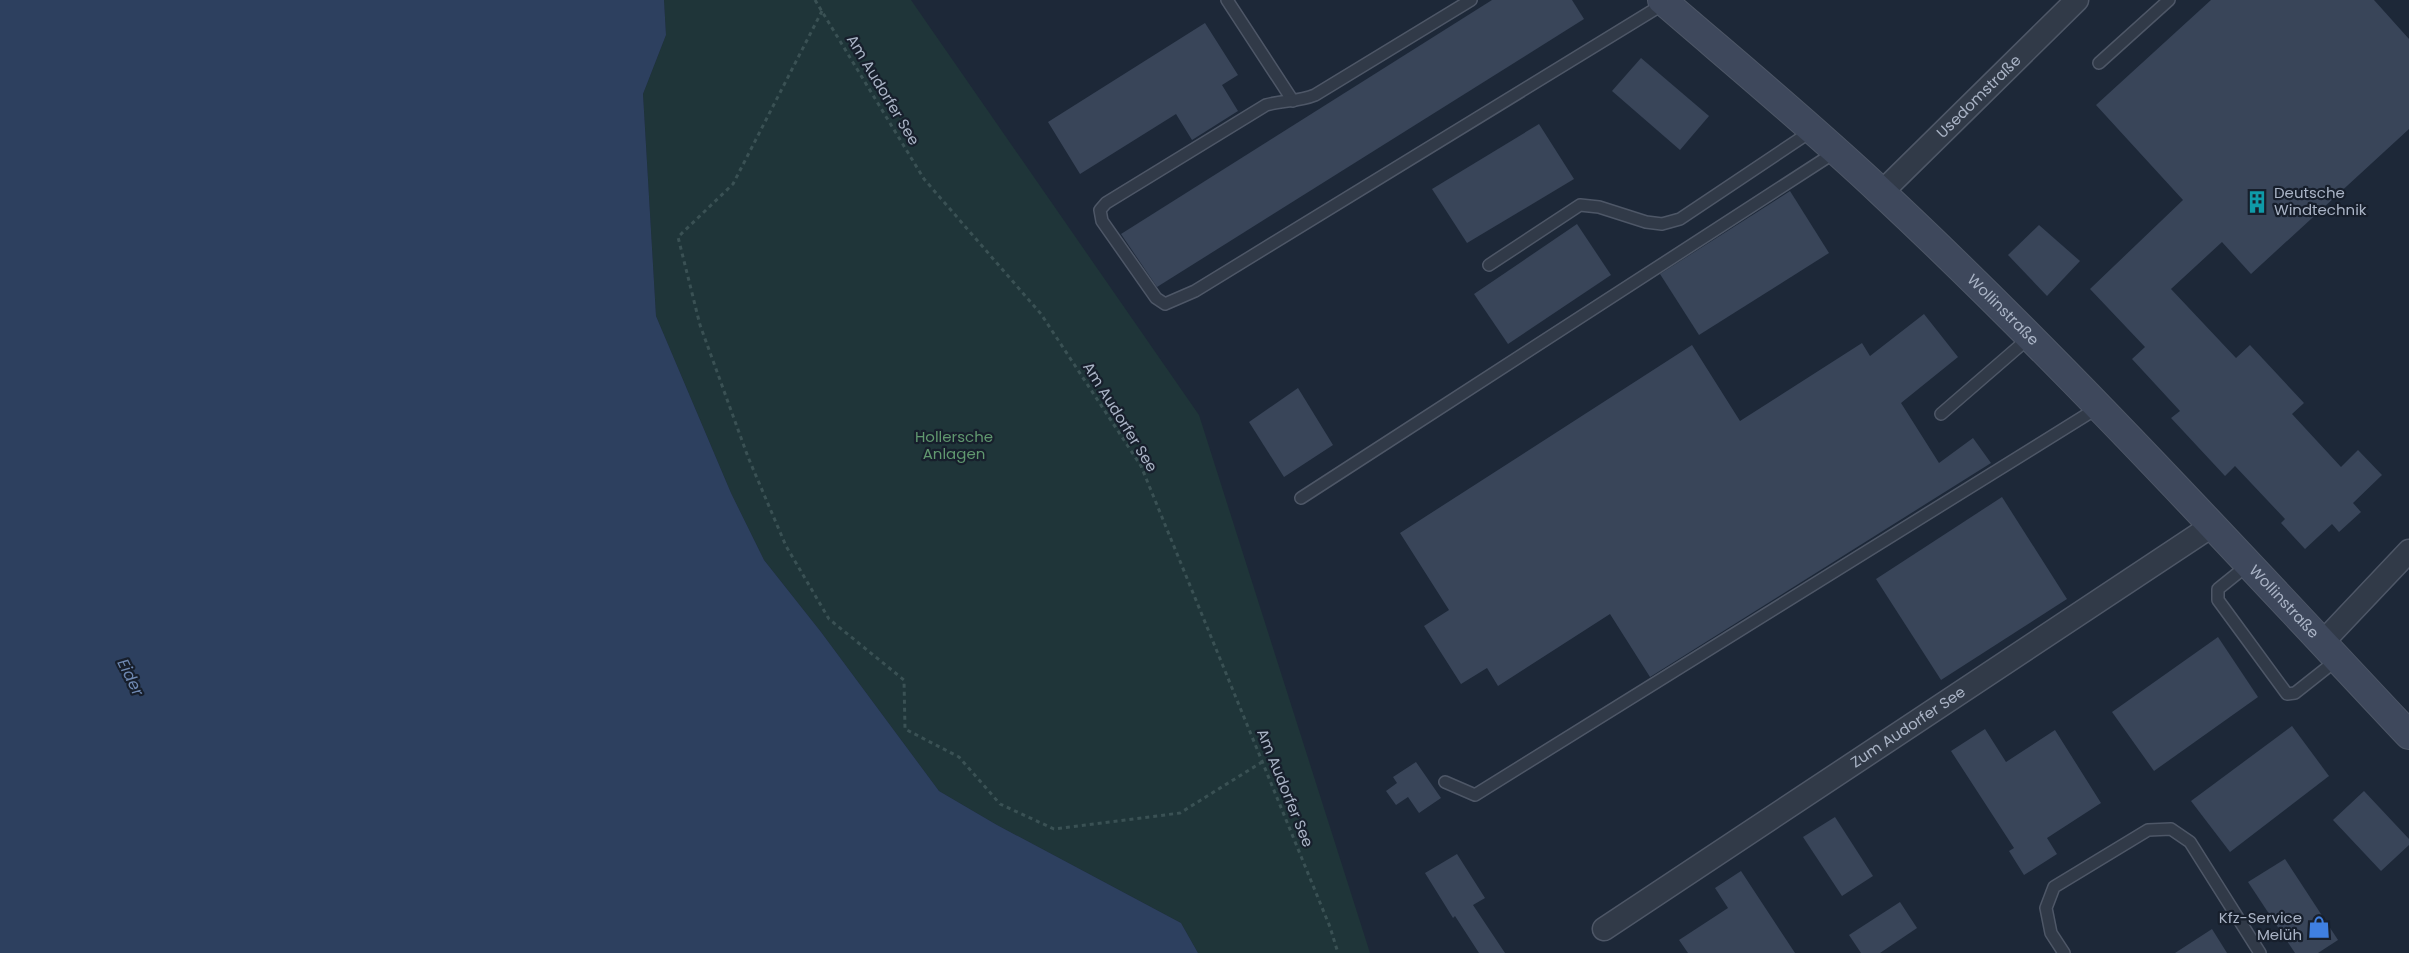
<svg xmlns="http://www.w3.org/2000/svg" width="2409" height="953" font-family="Poppins,sans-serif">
<rect width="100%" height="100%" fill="#1d2838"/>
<polygon fill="#1f3539" points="664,0 911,0 1199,415 1370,953 1198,953 1181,923 997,825 939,791 821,632 764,560 731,493 656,316 643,94 666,35"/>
<polygon fill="#2d405f" points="0,0 664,0 666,35 643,94 656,316 731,493 764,560 821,632 939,791 997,825 1181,923 1198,953 0,953"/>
<g fill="#394559">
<polygon points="1492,0 1572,0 1584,19 1157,287 1121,234"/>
<polygon points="2211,0 2374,0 2409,39 2409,129 2251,274 2222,242 2171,289 2236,358 2250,345 2304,403 2292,414 2341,467 2358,450 2382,475 2353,503 2361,512 2339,532 2332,524 2305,549 2281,523 2285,519 2235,466 2225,476 2171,418 2180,411 2132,359 2145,347 2090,289 2183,200 2096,105"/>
<polygon points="1205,23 1238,75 1222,85 1238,111 1192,140 1176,114 1080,174 1048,122"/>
<polygon points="1641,58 1709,116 1680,150 1612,91"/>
<polygon points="1539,124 1574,179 1467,243 1432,189"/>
<polygon points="1790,191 1829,253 1699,335 1660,274"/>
<polygon points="1577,224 1611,275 1508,344 1474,294"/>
<polygon points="2039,225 2080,261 2047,296 2008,255"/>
<polygon points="1924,314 1958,357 1901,403 1939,463 1973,438 1991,463 1650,677 1610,614 1498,686 1487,668 1461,684 1424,626 1449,610 1400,533 1692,345 1740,421 1862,343 1870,356"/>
<polygon points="1298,388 1333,445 1284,477 1249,422"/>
<polygon points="2002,497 2067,599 1941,680 1876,579"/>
<polygon points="2218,637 2258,697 2154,771 2112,712"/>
<polygon points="2292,726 2329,776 2230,852 2191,801"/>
<polygon points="1985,729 2006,762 2055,730 2101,803 2047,838 2057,854 2024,875 2009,851 2014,848 1951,751"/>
<polygon points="1416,762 1441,798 1419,813 1408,797 1396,805 1386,791 1397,783 1393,777"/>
<polygon points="2364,791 2409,839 2409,845 2381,871 2333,820"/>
<polygon points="1835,817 1873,876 1842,896 1803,837"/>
<polygon points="1457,854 1485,898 1473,905 1505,953 1479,953 1455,916 1453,918 1425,873"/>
<polygon points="2285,859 2338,940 2318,953 2295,953 2248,882"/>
<polygon points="1741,871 1795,953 1688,953 1679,940 1728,908 1715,888"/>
<polygon points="1900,902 1917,928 1880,953 1861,953 1849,935"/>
<polygon points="2212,929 2227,953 2175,953"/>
</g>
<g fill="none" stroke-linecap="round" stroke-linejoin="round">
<defs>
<g id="lane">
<polyline points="1227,0 1293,101"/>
<path d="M1471,0L1315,95C1298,102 1284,100 1266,105L1106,203L1100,210L1102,221L1156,298L1165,304L1195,291L1665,3"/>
<polyline points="2099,63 2169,0"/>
<polyline points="1489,265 1580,205 1599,207 1646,222 1662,224 1680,219 1813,130"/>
<polyline points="1941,414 2030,337"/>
<polyline points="1301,498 1837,151"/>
<polyline points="2249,564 2218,589 2218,600 2287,694 2295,693 2338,659"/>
<polyline points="1445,782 1475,795 2099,407"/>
<polyline points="2064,953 2051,933 2046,908 2054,887 2148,830 2171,829 2190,842 2260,953"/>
</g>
<g id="street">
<path id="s1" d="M1882,192L2077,0"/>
<polyline points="2322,643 2409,551"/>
<path id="s2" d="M1604,929L2213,525"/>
</g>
<g id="secondary">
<path id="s3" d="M1662,0C1735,63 1810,125 1880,191C2065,364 2236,551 2409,735"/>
</g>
</defs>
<use href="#lane" stroke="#4e5767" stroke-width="14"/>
<use href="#street" stroke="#4e5767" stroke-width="25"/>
<use href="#secondary" stroke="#4e5767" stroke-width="30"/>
<g stroke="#3a5154" stroke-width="3" stroke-dasharray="4 4" stroke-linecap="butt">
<polyline points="815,0 924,179 1041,314 1141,466 1330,927 1338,953"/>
<polyline points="822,11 733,184 678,237 700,325 748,457 786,546 829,619 904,680 905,729 959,757 1000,804 1054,829 1180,813 1262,762"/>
</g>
<use href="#lane" stroke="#313a48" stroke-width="11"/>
<use href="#street" stroke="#313a48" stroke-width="22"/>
<use href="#secondary" stroke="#3e485c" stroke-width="28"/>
</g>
<defs>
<symbol id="building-bare" viewBox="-9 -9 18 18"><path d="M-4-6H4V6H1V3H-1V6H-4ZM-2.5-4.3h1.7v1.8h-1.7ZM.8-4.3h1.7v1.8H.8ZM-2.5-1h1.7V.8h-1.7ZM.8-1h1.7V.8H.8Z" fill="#0f9aa8" stroke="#171f2c" stroke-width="2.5" paint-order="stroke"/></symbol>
<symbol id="shop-bare" viewBox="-9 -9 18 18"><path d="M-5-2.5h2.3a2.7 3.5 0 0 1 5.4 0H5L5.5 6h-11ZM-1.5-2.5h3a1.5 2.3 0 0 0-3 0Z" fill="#3f7fe0" stroke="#171f2c" stroke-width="2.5" paint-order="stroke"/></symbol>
</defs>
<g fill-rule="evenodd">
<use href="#building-bare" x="2241" y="186" width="32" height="32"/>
<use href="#shop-bare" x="2303" y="911" width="32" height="32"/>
</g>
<g text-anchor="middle" stroke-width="4.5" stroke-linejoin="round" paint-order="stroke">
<g font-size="15" fill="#aab4c6" stroke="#171f2c">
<text transform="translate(883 90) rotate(59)" y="5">Am Audorfer See</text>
<text dy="5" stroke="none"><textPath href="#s1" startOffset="136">Usedomstraße</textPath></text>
<text dy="5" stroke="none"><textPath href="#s3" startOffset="461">Wollinstraße</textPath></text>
<text transform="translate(1120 417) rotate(58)" y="5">Am Audorfer See</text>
<text dy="5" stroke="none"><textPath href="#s3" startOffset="866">Wollinstraße</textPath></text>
<text dy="5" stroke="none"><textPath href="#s2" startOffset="365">Zum Audorfer See</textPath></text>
<text transform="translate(1285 788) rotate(68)" y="5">Am Audorfer See</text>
</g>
<g font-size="15" fill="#aab4c6" stroke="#171f2c" text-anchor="start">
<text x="2274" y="198">Deutsche<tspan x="2274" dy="17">Windtechnik</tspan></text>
<text x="2302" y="923" text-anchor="end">Kfz-Service<tspan x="2302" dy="17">Melüh</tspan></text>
</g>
<g font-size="15" fill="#60986f" stroke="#171f2c">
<text x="954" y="442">Hollersche<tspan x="954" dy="17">Anlagen</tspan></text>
</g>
<g font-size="16" font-style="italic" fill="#6f89b2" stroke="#171f2c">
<text transform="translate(131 677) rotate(64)" y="6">Eider</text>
</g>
</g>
</svg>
